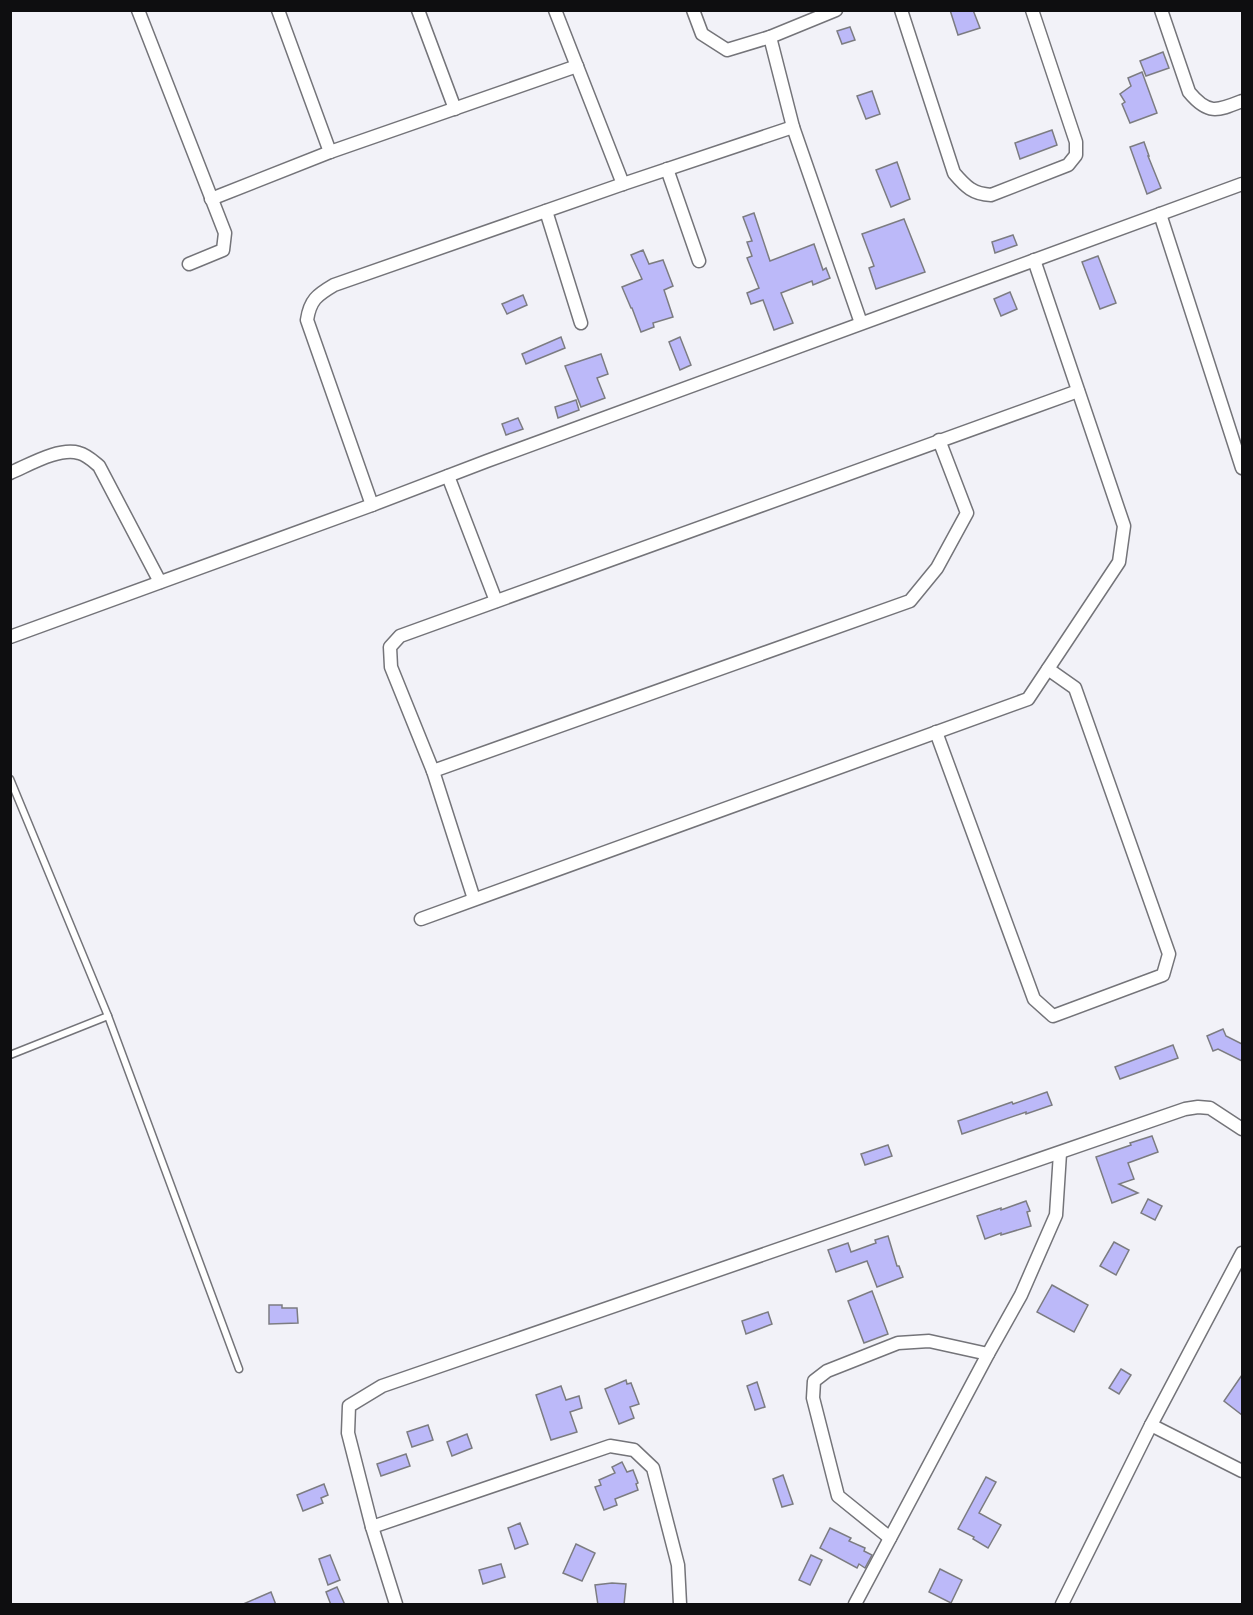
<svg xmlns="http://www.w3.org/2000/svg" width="1253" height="1615" font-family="Rubik,sans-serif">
<rect width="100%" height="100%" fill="#f2f2f8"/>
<g fill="#bcb9f9" stroke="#7c7c81" stroke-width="1.5">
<polygon points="950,10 973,10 980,28 958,35"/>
<polygon points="850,27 855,40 842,44 837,31"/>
<polygon points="1163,52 1169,68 1146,76 1140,61"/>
<polygon points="1142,72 1157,113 1130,123 1122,104 1125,102 1120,94 1131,86 1128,78"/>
<polygon points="872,91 880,114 866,119 857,96"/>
<polygon points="1052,130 1057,145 1020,159 1015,143"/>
<polygon points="1144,142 1149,156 1148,156 1161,188 1147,194 1130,147"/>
<polygon points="897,162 910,199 891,207 876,170"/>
<polygon points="754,213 770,261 814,244 823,270 826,268 830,278 813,285 812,281 781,293 793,323 774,330 763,300 751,304 747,293 759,288 747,258 752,256 747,242 752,241 743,217"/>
<polygon points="904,219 925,272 876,289 869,268 874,266 862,234"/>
<polygon points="1013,235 1017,245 995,253 992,242"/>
<polygon points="643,250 649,264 663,260 673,286 664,290 673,317 653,323 654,327 641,332 632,308 631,308 622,287 642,279 631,255"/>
<polygon points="1098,256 1116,303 1100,309 1082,262"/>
<polygon points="1010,292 1017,309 1001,316 994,299"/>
<polygon points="523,295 527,305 507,314 502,304"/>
<polygon points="561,337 565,348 526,364 522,354"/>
<polygon points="680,337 691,365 680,370 669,342"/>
<polygon points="601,354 608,374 597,378 605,398 581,407 565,366"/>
<polygon points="576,400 579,410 558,418 555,407"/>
<polygon points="518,418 523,429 506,435 502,424"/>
<polygon points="1223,1029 1226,1036 1242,1044 1242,1061 1218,1049 1213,1051 1207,1036"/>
<polygon points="1173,1045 1178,1058 1120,1079 1115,1067"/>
<polygon points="1047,1092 1052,1105 1026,1114 1026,1112 962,1134 958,1121 1012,1102 1013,1104"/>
<polygon points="1152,1136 1158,1152 1128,1163 1134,1179 1119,1184 1138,1193 1112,1203 1096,1157 1131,1145 1130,1143"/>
<polygon points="888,1145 892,1156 865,1165 861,1154"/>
<polygon points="1148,1199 1162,1206 1155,1220 1141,1213"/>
<polygon points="1026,1201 1030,1211 1027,1212 1031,1226 1001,1235 1001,1233 985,1239 977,1216 1001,1208 1001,1210"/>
<polygon points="888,1236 897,1266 899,1266 903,1277 877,1287 867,1261 836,1272 828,1250 848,1243 851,1252 876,1243 875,1240"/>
<polygon points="1114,1242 1129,1250 1116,1275 1100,1266"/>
<polygon points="1052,1285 1088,1305 1074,1332 1037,1312"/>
<polygon points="872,1291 888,1334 864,1343 848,1301"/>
<polygon points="269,1305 282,1305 282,1308 297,1308 298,1323 269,1324"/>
<polygon points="768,1312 772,1324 746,1334 742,1321"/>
<polygon points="1121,1369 1131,1375 1119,1394 1109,1388"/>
<polygon points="1242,1375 1242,1415 1224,1401"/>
<polygon points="626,1380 627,1384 631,1383 639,1404 630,1407 634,1418 619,1424 605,1389"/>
<polygon points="757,1382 765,1407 755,1410 747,1386"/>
<polygon points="561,1386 566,1400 579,1396 582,1408 570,1412 577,1432 551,1440 536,1395"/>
<polygon points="428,1425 433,1440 412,1447 407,1432"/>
<polygon points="467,1434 472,1448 452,1456 447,1442"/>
<polygon points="406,1454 410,1466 381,1476 377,1464"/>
<polygon points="622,1462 627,1472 633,1470 638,1483 636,1484 638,1490 615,1499 617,1505 604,1510 595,1487 601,1485 599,1480 615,1473 612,1467"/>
<polygon points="783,1475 793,1504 782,1507 773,1479"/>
<polygon points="986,1477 996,1482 979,1513 1001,1525 988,1548 973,1539 974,1537 958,1529"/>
<polygon points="324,1484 328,1495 321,1498 323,1503 303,1511 297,1495"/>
<polygon points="520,1523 528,1544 515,1549 508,1528"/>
<polygon points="830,1528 851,1538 849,1541 865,1548 864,1551 872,1555 865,1568 859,1564 857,1568 820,1548"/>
<polygon points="576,1544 595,1553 582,1581 563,1573"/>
<polygon points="330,1555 340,1580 328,1585 319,1559"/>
<polygon points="811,1555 822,1560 810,1585 799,1580"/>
<polygon points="501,1564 505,1577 483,1584 479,1570"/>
<polygon points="940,1569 962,1580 951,1603 929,1592"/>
<polygon points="612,1583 626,1584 624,1605 598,1605 595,1585"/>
<polygon points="337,1587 345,1605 331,1605 326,1592"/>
<polygon points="271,1592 276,1605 241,1605"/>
</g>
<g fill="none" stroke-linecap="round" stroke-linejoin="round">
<defs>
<g id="service">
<polyline points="10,779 108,1016 239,1369"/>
<polyline points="10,1055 108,1016"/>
</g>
<g id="minor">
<polyline points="138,10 225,233 223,250 189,264"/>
<polyline points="278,10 330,152"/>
<polyline points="418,10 455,109"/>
<polyline points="555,10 623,184"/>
<polyline points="693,10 702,34 727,50 770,37 836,10"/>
<path d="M901,10L954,173C966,187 973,194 991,195L1068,165L1076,155V142L1032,10"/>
<path d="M1161,10L1189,92C1208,115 1217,111 1242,101"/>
<polyline points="770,37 793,127 861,323"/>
<polyline points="667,169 699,261"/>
<polyline points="211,199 330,152 577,66"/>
<polyline points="546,211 581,323"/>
<polyline points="1160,214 1242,468"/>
<path d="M10,473C29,465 59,447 79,453C87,455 93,461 99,466L160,582"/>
<polyline points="448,476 496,601"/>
<path d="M372,505L307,320C310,300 317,295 334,285L623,184L793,127"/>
<polyline points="10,637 372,505 487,461 1242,184"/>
<polyline points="936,732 1034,999 1053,1016 1163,975 1169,954 1075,688 1048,669"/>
<polyline points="433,771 910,601 937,568 967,513 939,440"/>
<polyline points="474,899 433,771 391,667 390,647 400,636 1078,391"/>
<polyline points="421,919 1028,699 1119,562 1124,526 1034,260"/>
<polyline points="1151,1425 1242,1471"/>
<polyline points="372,1527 610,1446 634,1450 653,1468 678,1565 680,1604"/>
<polyline points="890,1538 838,1496 813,1398 814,1381 827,1371 898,1343 929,1341 988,1354"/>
<polyline points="396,1604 372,1527 348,1433 349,1406 382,1386 1185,1109 1198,1107 1210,1108 1242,1129"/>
<polyline points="855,1604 988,1354 1021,1295 1056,1215 1060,1153"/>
<polyline points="1062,1604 1151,1425 1242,1253"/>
</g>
</defs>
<use href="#service" stroke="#747479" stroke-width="9"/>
<use href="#minor" stroke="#747479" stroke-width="15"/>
<use href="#service" stroke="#fff" stroke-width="6"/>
<use href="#minor" stroke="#fff" stroke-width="12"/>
</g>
<rect width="1253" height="1615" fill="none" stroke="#0e0e10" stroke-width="24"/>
</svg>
